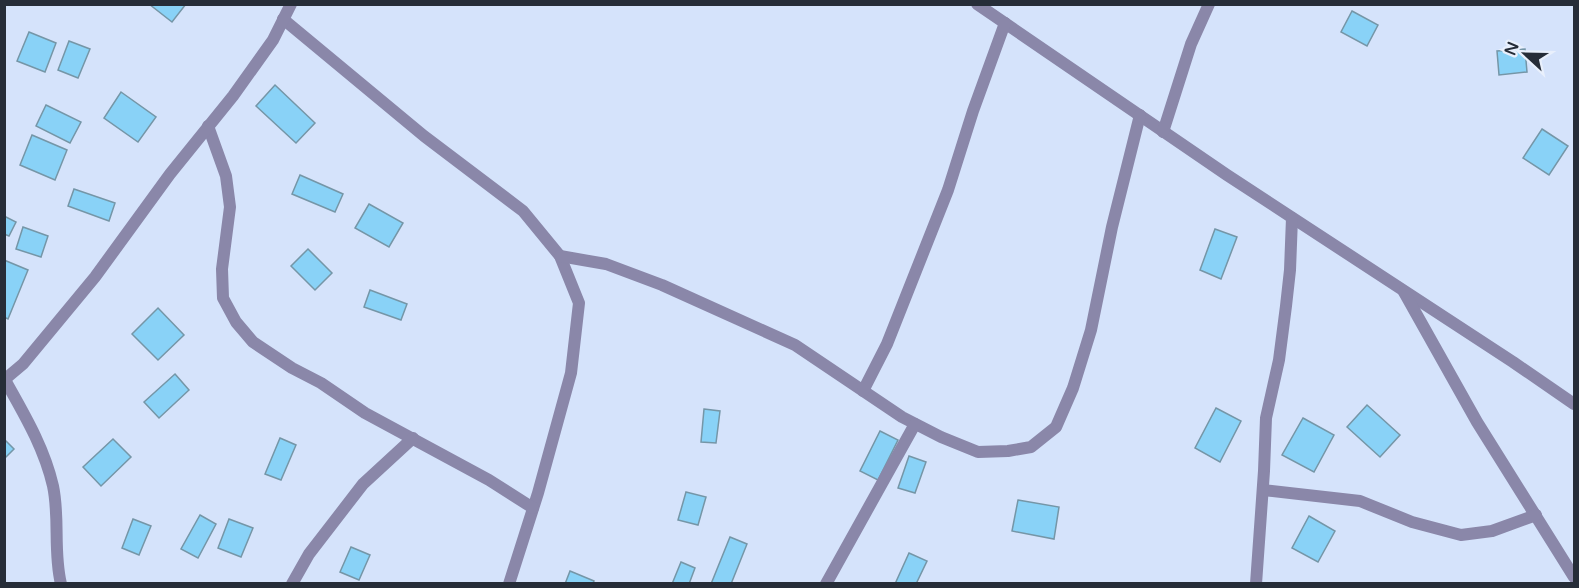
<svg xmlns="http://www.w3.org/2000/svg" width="1579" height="588" font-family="'Varela Round',sans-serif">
<rect width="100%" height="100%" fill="#d5e3fb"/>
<g fill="#89d2f7" stroke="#7596a7" stroke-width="1.5">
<polygon points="149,4 186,4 172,22"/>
<polygon points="1352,11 1378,25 1367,46 1341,32"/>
<polygon points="29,32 56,43 45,72 17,61"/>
<polygon points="69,41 90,49 78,78 58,70"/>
<polygon points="1525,49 1527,72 1499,75 1497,51"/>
<polygon points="275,85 315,123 296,143 256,106"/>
<polygon points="121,92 156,117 138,142 104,118"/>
<polygon points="46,105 81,122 70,143 36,126"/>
<polygon points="1542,129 1568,146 1549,175 1523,158"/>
<polygon points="32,135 67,150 55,180 20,165"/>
<polygon points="300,175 343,194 335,212 292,194"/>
<polygon points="74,189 115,203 109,221 68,206"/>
<polygon points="369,204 403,223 389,247 355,228"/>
<polygon points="4,216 16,222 9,236 4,234"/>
<polygon points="23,227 48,236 41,257 16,249"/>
<polygon points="1215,229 1237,237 1221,279 1200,270"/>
<polygon points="308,249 332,273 315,290 291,266"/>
<polygon points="4,260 28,270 8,319 4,317"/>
<polygon points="370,290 407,304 401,320 364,307"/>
<polygon points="158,308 184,335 158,360 132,334"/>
<polygon points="175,374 189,390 159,418 144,402"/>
<polygon points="1367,405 1400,435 1380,457 1347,427"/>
<polygon points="1216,408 1241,421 1220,462 1195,448"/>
<polygon points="704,409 720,411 716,443 701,442"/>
<polygon points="1303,418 1334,435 1314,472 1282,455"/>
<polygon points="880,431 898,440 878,480 860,471"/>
<polygon points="280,438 296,445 281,480 265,474"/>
<polygon points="4,439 14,449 4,459"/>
<polygon points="113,439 131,457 101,486 83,467"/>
<polygon points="909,456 926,462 915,493 898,488"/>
<polygon points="686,492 706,497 698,525 678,520"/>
<polygon points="1018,500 1059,507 1054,539 1012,531"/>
<polygon points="200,515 216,524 198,558 181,549"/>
<polygon points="1309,516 1335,531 1318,562 1292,548"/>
<polygon points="133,519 151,526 139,555 122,548"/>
<polygon points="229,519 253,528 241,557 218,548"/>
<polygon points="730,537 747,544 731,584 711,584"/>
<polygon points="351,547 370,555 359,580 340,572"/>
<polygon points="909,553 927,561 916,584 895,584"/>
<polygon points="681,562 695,568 689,584 672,584"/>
<polygon points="570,571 594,581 593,584 565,584"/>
</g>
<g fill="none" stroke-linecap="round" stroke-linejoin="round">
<g stroke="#8a87a9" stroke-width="12">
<polyline points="977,4 1227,175 1513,362 1574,404"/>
<polyline points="283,19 424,136 523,211 560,256 579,303 571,373 538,493 509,584"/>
<polyline points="208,126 226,176 230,207 222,269 223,298 236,322 253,342 292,368 321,383 365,413 489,480 533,508"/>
<polyline points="1163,132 1191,44 1209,4"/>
<polyline points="560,256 606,264 662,285 795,345 902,417 941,437 978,452 1008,451 1031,447 1056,427 1073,388 1091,330 1112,227 1140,115"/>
<polyline points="1404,292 1477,422 1574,577"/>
<polyline points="4,380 23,364 95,277 170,174 233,96 273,40 291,4"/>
<path d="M5,380C24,414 44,447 53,486C60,519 53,551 61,584"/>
<polyline points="863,391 887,344 948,190 973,111 1005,23"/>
<polyline points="1263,490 1360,501 1412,522 1461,535 1492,531 1536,515"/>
<polyline points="292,584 309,554 363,484 413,438"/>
<polyline points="826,584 915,424"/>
<polyline points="1256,584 1264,471 1266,418 1279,360 1286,306 1290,270 1292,218"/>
</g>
</g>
<rect width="1579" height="588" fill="none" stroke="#262d38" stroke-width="12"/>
<g transform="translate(1525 54) rotate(292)" stroke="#e9f0fc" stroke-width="4.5" paint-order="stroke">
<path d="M0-4.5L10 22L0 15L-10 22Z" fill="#262d38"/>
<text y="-9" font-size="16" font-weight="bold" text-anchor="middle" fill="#262d38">N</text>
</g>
</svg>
